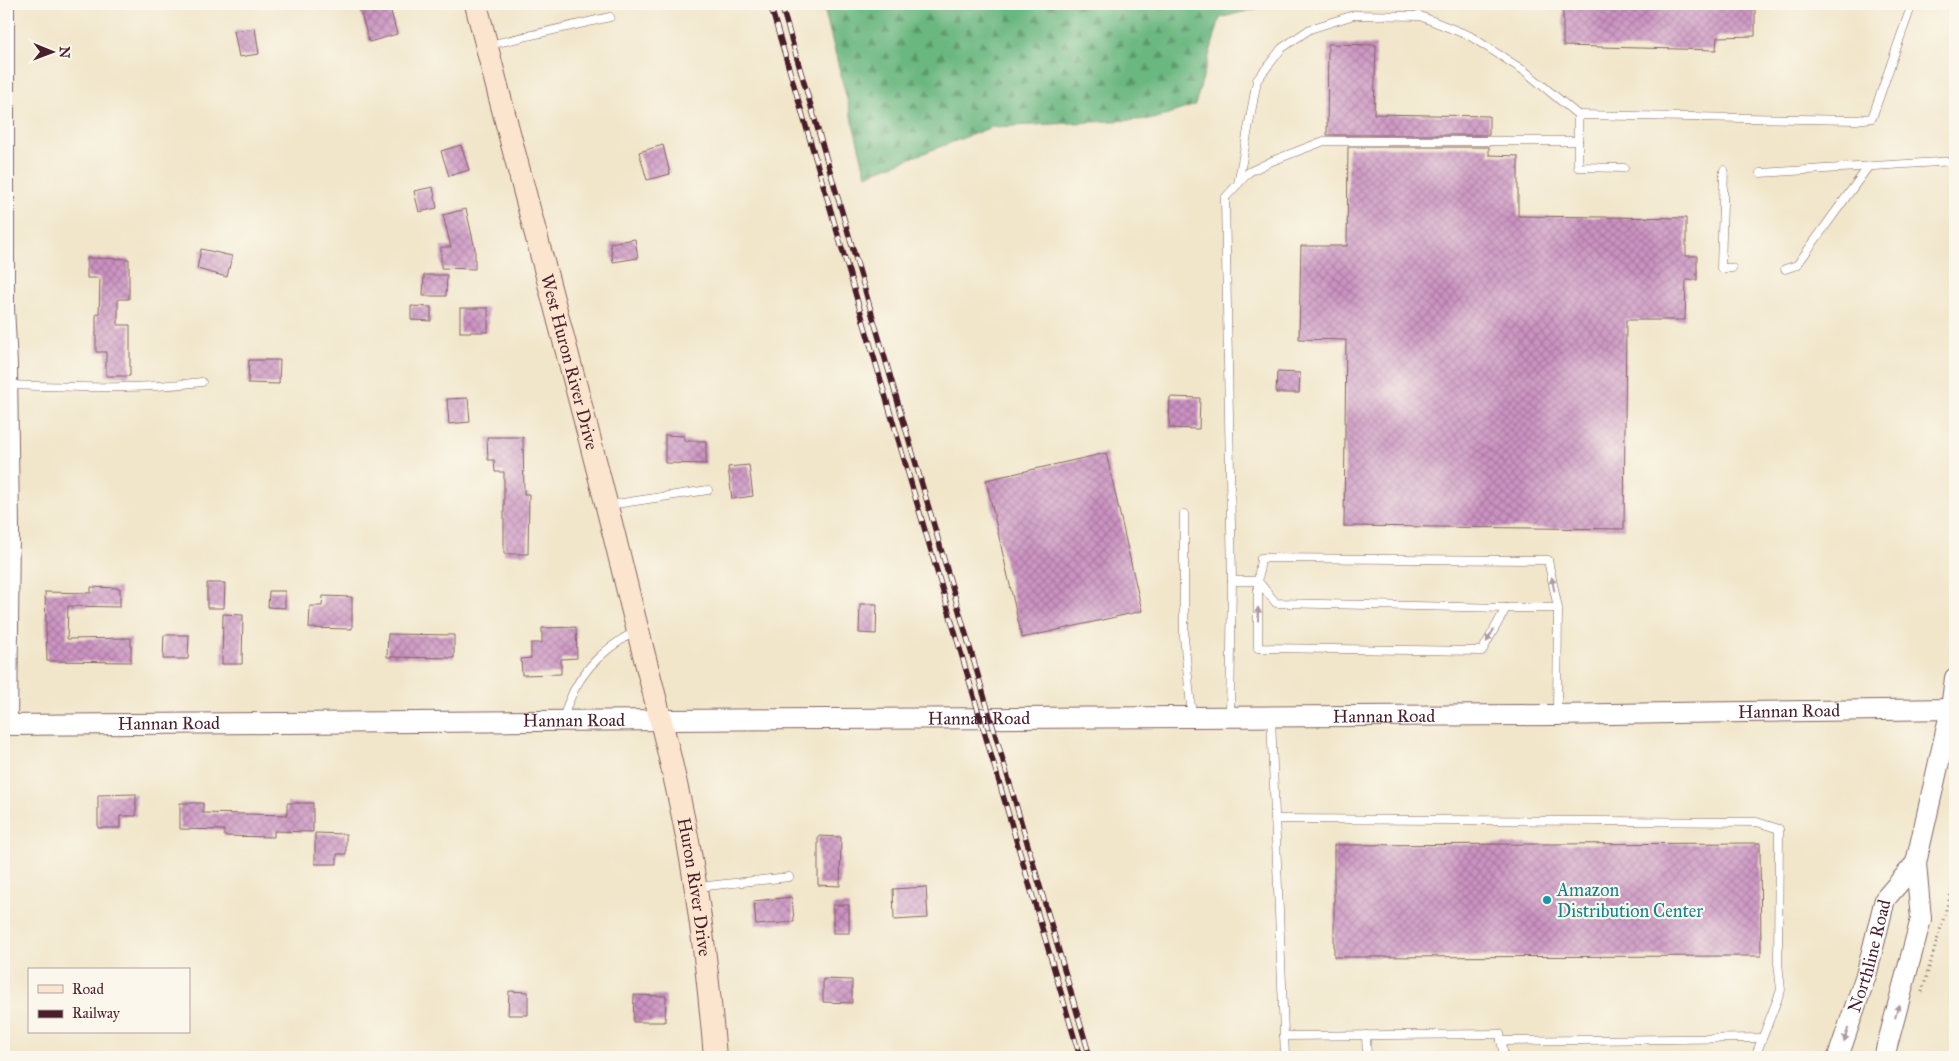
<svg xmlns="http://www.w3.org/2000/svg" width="1959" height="1061" font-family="'IM FELL Great Primer',serif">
<defs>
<pattern id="forest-firs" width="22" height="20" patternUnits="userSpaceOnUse" patternTransform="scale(1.25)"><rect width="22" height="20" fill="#6ab780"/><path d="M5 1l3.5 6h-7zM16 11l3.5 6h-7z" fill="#599469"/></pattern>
<pattern id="building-cross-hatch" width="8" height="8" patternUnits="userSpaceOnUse" patternTransform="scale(1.25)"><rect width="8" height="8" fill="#cb93c2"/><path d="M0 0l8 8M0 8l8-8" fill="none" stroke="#a7779e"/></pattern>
</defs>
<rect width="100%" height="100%" fill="#fbf7ec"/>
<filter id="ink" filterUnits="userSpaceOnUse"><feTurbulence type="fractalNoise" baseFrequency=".02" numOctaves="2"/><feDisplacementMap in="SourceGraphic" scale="10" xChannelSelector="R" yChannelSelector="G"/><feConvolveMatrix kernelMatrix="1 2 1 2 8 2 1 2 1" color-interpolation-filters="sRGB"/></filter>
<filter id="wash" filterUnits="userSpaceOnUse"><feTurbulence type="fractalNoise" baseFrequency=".0096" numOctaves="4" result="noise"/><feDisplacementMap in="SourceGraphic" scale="20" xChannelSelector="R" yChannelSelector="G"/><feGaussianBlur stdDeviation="1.12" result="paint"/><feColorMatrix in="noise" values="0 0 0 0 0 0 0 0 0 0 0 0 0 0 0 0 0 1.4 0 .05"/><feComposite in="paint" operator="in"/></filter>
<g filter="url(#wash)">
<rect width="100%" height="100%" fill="#f1e6ca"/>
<polygon fill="url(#forest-firs)" stroke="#5a6b56" points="823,4 1274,4 1220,18 1195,105 1154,119 992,127 866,175"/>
<g id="blocks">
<g fill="url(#building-cross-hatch)">
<polygon points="381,4 389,4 397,34 369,42 360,10"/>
<polygon points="1563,4 1755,4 1755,36 1717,37 1716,50 1563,46"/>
<polygon points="255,28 259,54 239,57 234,31"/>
<polygon points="1328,44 1376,45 1374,114 1489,116 1489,135 1327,135"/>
<polygon points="461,145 469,170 449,176 441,151"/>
<polygon points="663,145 670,174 647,180 639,152"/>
<polygon points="1348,147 1489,147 1489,155 1518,156 1518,216 1686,218 1686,256 1697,256 1697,280 1686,280 1685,320 1626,320 1624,529 1344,526 1346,340 1299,339 1301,246 1347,246"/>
<polygon points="433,187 437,208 419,212 414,191"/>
<polygon points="466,209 475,249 475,269 441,268 441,247 451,247 443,215"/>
<polygon points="635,239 638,258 613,262 610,243"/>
<polygon points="201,249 232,256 227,277 197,269"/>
<polygon points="87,258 129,259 129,299 118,299 118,325 130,325 130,376 106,376 106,352 96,352 96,314 99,314 100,278 87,278"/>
<polygon points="424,275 447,275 446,296 423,296"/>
<polygon points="411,306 431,307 431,321 411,320"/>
<rect x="460" y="308" width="28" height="24"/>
<polygon points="249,360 280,360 279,384 248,383"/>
<polygon points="1277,372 1300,373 1299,393 1276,393"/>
<polygon points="1170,397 1200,398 1199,429 1169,428"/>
<polygon points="468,398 470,422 449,424 447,399"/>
<polygon points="665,435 684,436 684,441 706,441 706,464 665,463"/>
<polygon points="487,437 523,437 524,494 529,494 528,554 504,554 504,472 495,472 494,460 488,460"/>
<polygon points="1106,453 1142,611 1022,638 986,480"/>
<polygon points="749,465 753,496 732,499 728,467"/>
<polygon points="207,583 225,583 224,608 207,608"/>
<polygon points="91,587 120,588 120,607 68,606 67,639 131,638 131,662 47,661 45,592 91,593"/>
<polygon points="269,591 285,591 285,608 268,607"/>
<polygon points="323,596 352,597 352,629 309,628 310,606 322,606"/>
<polygon points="860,604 877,604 876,634 859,633"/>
<polygon points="223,614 243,615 242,664 222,664"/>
<polygon points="576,627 577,658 561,659 561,674 522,675 521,659 531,658 531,643 542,643 542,628"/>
<polygon points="388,634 454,635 454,658 387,657"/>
<polygon points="164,635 189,635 188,659 163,659"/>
<polygon points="136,794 136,816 120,816 120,828 98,828 98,795"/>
<polygon points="180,803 203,803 203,813 287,815 287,803 313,803 313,832 274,831 274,837 224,836 224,830 180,829"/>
<polygon points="315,833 346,834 346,854 337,854 337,864 315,864"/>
<polygon points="818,836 841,837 840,886 818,885"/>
<polygon points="1760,843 1761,956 1334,957 1334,845"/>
<polygon points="926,887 928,918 894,920 893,889"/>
<polygon points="792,897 794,922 756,925 754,901"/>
<rect x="833" y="905" width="16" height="28"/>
<polygon points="823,979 852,980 852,1003 823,1002"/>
<polygon points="509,991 528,992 528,1015 508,1015"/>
<polygon points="634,995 666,996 665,1022 633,1022"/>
</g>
</g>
</g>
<g filter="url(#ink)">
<use href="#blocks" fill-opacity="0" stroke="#846563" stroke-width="1"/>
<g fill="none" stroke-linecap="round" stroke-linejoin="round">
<defs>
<g id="service">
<polyline points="489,45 610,17"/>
<polyline points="1624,168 1578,167 1578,115 1856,120 1872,118 1912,4"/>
<polyline points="1724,170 1721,268 1732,268"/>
<polyline points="1760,173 1955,161"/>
<polyline points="1238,184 1257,80 1282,48 1310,29 1354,15 1420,16 1470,36 1526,72 1578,115"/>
<polyline points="1785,269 1797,265 1868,167"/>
<path d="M9,385C73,387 138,390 202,382"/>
<polyline points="609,505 708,490"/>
<polyline points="1184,514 1184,637 1192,717"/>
<polyline points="1232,581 1258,581"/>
<polyline points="1258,581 1276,603 1506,608"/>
<polyline points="1230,715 1232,581 1225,198 1249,172 1272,161 1324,141 1578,141"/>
<polyline points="1557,715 1558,608 1548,560 1261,558 1258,581 1258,648 1482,651 1506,608 1558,608"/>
<polyline points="1271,718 1285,1057"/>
<path d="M563,719C574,677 599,651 636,631"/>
<polyline points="1275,819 1757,822 1779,829 1778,963 1781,990 1755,1057"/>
<polyline points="698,887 789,877"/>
<polyline points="1366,1035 1367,1057"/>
<polyline points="1284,1036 1500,1034 1504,1057"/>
<polyline points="1501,1041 1762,1038"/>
</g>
<polyline id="minor" points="6,4 6,308 9,365 11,528 9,725"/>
<g id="tertiary">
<path id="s1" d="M4,725C520,719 1037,719 1553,715C1687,713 1821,710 1955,709"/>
<path id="s2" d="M1838,1057L1867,972L1885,899L1916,863"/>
<polyline points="1884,1057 1921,919 1916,863 1951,709 1955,678"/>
</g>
<g id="secondary">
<path id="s3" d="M476,4C526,204 583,403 631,604C651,683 673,762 688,842C701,913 709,985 715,1057"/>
</g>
</defs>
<use href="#service" stroke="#846563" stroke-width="9"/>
<use href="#minor" stroke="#846563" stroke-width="18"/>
<use href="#tertiary" stroke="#846563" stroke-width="22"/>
<use href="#secondary" stroke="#846563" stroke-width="24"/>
<polyline stroke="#846563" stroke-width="3" stroke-dasharray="1 4" stroke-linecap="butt" points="1922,992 1955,879"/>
<use href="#service" stroke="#fff" stroke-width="8"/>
<use href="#minor" stroke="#fff" stroke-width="16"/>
<use href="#tertiary" stroke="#fff" stroke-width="20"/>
<use href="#secondary" stroke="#fbe5cf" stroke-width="22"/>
<defs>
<g id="rail">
<polyline points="770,4 1080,1057"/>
<polyline points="781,4 1090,1057"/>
</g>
</defs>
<use href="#rail" stroke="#4a1f2b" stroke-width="5.5"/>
<use href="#rail" stroke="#fbf7ec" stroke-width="4" stroke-dasharray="11" stroke-linecap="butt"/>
</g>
<defs><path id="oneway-solid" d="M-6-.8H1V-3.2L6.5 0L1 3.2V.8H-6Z" transform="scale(1.25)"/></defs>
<g fill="#ae9aa0">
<use href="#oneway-solid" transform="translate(1553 584) rotate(-101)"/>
<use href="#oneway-solid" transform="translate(1258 614) rotate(-90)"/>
<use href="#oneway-solid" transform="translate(1490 636) rotate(120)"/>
<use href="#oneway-solid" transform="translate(1897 1011) rotate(-75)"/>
<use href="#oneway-solid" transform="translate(1846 1035) rotate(108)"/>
</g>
</g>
<circle fill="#0f9aa8" stroke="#fbf7ec" stroke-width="2" cx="1547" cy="900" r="5"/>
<g text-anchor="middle" stroke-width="4.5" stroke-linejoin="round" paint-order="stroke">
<g font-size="18" fill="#4a1f2b" stroke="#fbf7ec">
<text dy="6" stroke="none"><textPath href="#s3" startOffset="370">West Huron River Drive</textPath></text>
<text dy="6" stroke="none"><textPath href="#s1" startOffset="1785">Hannan Road</textPath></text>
<text dy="6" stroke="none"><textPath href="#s1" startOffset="1380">Hannan Road</textPath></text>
<text dy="6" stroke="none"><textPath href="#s1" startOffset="975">Hannan Road</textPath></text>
<text dy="6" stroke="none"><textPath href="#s1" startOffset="570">Hannan Road</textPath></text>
<text dy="6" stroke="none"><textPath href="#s1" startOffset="165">Hannan Road</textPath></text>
<text dy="6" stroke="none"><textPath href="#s3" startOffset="910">Huron River Drive</textPath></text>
<text dy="6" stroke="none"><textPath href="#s2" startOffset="106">Northline Road</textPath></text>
</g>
<g font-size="18" fill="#0d838f" stroke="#fbf7ec" text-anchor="start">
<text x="1557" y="896">Amazon<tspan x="1557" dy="21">Distribution Center</tspan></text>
</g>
</g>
<rect width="1959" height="1061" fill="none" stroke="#fbf7ec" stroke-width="20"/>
<rect x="28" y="968" width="162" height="65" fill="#fbf7ec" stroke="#b4a19f"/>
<rect x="38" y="985" width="25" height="8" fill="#fbe5cf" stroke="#b4a19f"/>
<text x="72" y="994" font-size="15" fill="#4a1f2b">Road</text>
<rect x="38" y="1010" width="25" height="8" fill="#4a1f2b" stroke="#b4a19f"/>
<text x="72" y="1018" font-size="15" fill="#4a1f2b">Railway</text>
<g transform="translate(52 52) rotate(91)" stroke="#fbf7ec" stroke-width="4" paint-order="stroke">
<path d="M0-4L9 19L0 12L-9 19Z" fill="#4a1f2b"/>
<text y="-8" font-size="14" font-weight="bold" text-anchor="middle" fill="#4a1f2b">N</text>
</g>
</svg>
